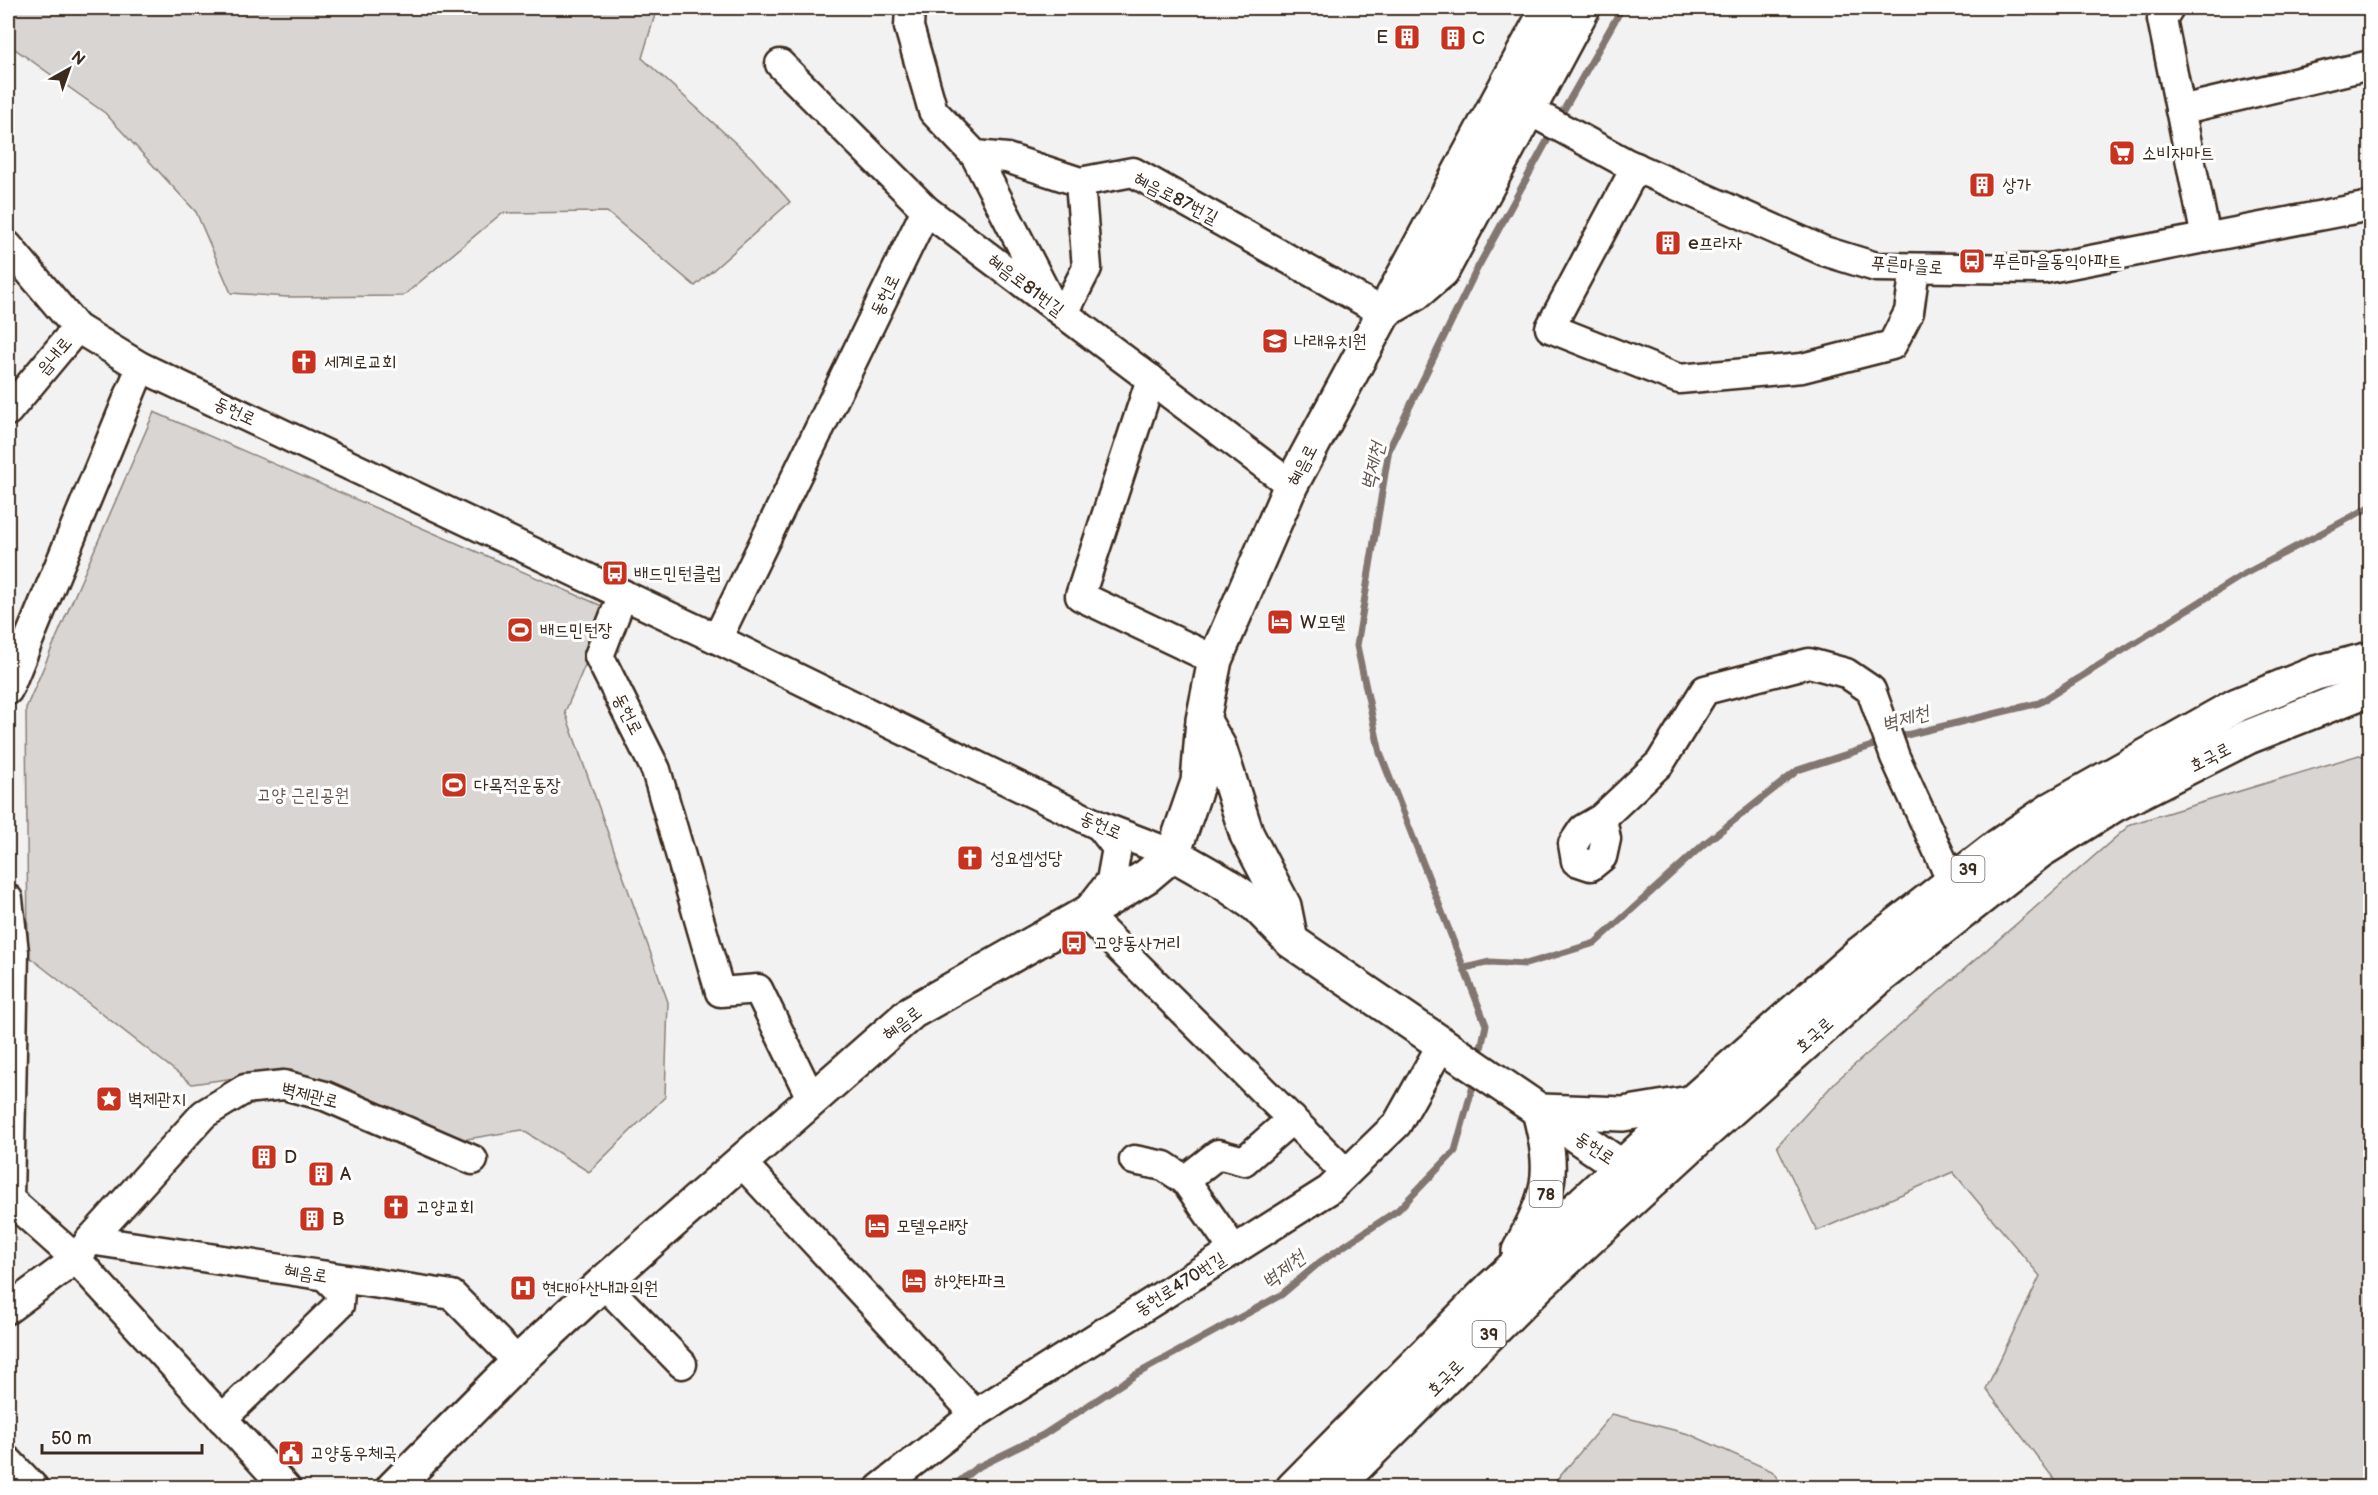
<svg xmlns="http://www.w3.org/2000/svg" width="2378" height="1495" font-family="'Balsamiq Sans','Poor Story',sans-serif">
<rect width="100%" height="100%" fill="#f3f2f2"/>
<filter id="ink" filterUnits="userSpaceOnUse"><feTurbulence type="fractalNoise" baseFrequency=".0167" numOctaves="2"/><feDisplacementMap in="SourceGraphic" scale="12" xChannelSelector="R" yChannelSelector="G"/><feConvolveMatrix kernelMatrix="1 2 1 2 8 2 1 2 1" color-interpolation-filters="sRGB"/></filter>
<g filter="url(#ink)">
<g fill="#d8d5d2" stroke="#8a8078" stroke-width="1.5">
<polygon points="8,8 657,8 642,58 752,158 790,202 695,286 607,212 502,213 403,296 287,297 231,293 196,212 105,113 8,44"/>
<polygon points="154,412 609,609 565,712 668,1002 665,1097 589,1172 522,1130 455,1141 292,1070 192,1084 28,956 26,708"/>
<polygon points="2359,755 2370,758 2370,1487 2060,1487 1986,1389 2040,1276 1953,1172 1817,1231 1777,1146 1836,1081 2131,824"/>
<polygon points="1612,1414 1689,1434 1772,1471 1784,1487 1551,1487"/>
</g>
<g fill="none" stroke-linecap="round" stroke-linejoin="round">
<g stroke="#827770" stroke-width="7">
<polyline points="1558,120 1622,8"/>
<polyline points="1894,738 2039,703 2241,576 2370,507"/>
<polyline points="1465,968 1490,962 1526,964 1595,943 1704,844 1798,770 1884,742"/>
<polyline points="1479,1058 1486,1025 1380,753 1357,646 1389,449 1477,269 1553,130"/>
<polyline points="951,1488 976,1468 1043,1435 1135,1375 1281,1295 1320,1262 1398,1210 1455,1151 1475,1078"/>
</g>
<defs>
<g id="minor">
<polyline points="910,8 909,27 933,111 975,155 1007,158 1080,182 1133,172 1383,312"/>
<polyline points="2169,8 2162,19 2206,238"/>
<polyline points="780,64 926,210 1291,485"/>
<polyline points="2180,110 2370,65"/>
<polyline points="1530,111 1626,163 1824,251 1876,267 2044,269 2370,206"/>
<polyline points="975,155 1048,297"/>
<polyline points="1636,167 1550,328 1679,379 1802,368 1892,345 1909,312 1915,268"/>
<polyline points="8,246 77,328 141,367 717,639 1100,826 1173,854"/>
<polyline points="1064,313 1087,268 1080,182"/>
<polyline points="1151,379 1080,596 1215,660"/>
<polyline points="8,411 77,328"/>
<polyline points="623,594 599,656 656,770 720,992 758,989 812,1100"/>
<polyline points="717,639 926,210"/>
<polyline points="8,690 141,367"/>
<polyline points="1602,818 1606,839 1602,857 1591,866 1576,861 1573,844 1583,829 1602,818 1660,763 1705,690 1809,663 1846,673 1871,690 1895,757 1952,882"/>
<polyline points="1100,826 1117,848 1111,881 1085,914 1346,1173"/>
<polyline points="8,899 14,952 9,1199 76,1259 286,1488"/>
<polyline points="1134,1160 1164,1166 1185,1180 1234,1250"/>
<polyline points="741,1162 975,1414"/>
<polyline points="1185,1180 1218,1154 1244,1161 1292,1119"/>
<polyline points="90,1240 204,1114 245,1089 284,1085 325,1096 473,1160"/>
<polyline points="603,1283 682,1364"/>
<polyline points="8,1309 76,1259 90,1240 452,1295 518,1362"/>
<polyline points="222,1419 339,1305 340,1291 325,1276"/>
<polyline points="8,1461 34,1488"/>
<polyline points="880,1488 975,1414 1329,1190 1397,1124 1442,1044"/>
</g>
<g id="major">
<polyline points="1385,311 1416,293 1442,271 1583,8"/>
<polyline points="1204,721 1219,747 1247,835 1284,906 1290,936"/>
<polyline points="1173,854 1224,883 1257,906 1291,941 1641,1180"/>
<polyline points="1541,1111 1623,1114 1690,1103"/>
<path d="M1519,1251C1550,1192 1556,1177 1539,1111"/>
<polyline points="393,1488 518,1362 603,1283 912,1012 1085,914 1147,876 1173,854 1198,782 1203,720 1215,660 1291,485 1548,8"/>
<polyline points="1293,1488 1490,1289 1675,1117 1858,955 1998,846 2052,809 2237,705 2316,673 2370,659"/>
<polyline points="1334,1488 1539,1285 1701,1136 1880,977 2040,851 2114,805 2248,737 2370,689"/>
</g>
</defs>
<use href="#minor" stroke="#3b2a1e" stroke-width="33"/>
<use href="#major" stroke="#3b2a1e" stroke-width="38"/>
<use href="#minor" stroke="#fff" stroke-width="28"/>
<use href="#major" stroke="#fff" stroke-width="33"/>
</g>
</g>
<defs>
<symbol id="building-square" viewBox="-11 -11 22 22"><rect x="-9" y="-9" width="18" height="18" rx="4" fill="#c8321e" stroke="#fff"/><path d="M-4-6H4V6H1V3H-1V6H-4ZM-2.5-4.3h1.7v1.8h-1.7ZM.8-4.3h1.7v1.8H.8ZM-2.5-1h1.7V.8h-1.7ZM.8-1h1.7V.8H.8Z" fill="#fff"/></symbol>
<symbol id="supermarket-square" viewBox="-11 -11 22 22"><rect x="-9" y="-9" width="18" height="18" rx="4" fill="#c8321e" stroke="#fff"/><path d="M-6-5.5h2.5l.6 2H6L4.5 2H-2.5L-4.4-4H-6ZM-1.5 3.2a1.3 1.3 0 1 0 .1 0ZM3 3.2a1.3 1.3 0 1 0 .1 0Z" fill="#fff"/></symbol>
<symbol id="bus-square" viewBox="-11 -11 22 22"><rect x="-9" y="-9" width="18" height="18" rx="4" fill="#c8321e" stroke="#fff"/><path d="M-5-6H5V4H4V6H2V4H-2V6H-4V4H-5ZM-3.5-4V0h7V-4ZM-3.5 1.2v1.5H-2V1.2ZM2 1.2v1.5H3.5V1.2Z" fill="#fff"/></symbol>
<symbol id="school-square" viewBox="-11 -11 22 22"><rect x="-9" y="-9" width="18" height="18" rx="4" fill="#c8321e" stroke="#fff"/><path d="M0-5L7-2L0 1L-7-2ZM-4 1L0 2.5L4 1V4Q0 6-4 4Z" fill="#fff"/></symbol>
<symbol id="church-square" viewBox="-11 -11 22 22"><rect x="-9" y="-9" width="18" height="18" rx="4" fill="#c8321e" stroke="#fff"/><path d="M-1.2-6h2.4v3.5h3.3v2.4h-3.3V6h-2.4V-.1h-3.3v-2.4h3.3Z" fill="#fff"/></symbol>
<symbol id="hotel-square" viewBox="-11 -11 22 22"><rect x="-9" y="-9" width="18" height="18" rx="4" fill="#c8321e" stroke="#fff"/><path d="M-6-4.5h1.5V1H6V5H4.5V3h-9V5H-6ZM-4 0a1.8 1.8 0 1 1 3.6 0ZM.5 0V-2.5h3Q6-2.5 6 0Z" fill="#fff"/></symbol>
<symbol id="stadium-square" viewBox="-11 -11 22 22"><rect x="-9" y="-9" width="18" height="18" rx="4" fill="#c8321e" stroke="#fff"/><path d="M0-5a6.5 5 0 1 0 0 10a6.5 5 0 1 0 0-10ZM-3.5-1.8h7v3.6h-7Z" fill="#fff"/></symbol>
<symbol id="sight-square" viewBox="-11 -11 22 22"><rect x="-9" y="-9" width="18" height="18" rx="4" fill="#c8321e" stroke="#fff"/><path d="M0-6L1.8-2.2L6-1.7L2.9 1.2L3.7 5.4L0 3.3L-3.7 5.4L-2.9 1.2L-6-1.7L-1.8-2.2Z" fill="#fff"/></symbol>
<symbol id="hospital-square" viewBox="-11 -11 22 22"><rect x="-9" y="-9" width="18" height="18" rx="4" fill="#c8321e" stroke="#fff"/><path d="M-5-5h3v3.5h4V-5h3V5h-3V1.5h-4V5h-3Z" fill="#fff"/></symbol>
<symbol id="civic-square" viewBox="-11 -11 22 22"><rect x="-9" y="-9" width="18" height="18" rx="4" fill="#c8321e" stroke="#fff"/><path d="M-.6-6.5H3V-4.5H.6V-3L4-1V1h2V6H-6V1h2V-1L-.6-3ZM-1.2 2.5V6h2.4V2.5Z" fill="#fff"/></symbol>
</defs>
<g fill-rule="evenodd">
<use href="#building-square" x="1392" y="22" width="30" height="30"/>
<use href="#building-square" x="1438" y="23" width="30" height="30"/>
<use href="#supermarket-square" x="2107" y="138" width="30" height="30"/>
<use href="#building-square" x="1967" y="170" width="30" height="30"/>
<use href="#building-square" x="1653" y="228" width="30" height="30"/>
<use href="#bus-square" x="1957" y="246" width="30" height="30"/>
<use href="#school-square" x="1260" y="326" width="30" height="30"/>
<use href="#church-square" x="289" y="347" width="30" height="30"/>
<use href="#bus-square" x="600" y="558" width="30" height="30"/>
<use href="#hotel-square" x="1265" y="607" width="30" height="30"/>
<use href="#stadium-square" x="505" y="615" width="30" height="30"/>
<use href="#stadium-square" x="439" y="770" width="30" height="30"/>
<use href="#church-square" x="955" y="843" width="30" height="30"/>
<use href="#bus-square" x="1059" y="928" width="30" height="30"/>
<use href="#sight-square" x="94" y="1084" width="30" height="30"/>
<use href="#building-square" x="249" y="1142" width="30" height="30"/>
<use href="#building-square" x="306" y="1159" width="30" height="30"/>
<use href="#church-square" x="381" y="1192" width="30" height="30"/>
<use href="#building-square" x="297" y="1204" width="30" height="30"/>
<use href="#hotel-square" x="862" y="1211" width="30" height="30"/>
<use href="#hotel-square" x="899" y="1266" width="30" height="30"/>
<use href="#hospital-square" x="508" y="1273" width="30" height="30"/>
<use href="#civic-square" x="276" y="1438" width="30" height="30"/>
</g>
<g text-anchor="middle" stroke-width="6" stroke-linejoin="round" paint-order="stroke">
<g fill="#fff" stroke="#766a62" stroke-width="1.5">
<rect x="1951.5" y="856" width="33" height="26" rx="4.5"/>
<rect x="1529.5" y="1181" width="33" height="26" rx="4.5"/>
<rect x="1472.5" y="1321" width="33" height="26" rx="4.5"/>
</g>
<g font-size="16" font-weight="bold" fill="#3b2a1e">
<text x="1968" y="875">39</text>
<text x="1546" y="1200">78</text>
<text x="1489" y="1340">39</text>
</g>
<g font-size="18" fill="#3b2a1e" stroke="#fff" text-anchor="start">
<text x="1388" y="43" text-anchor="end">E</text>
<text x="1472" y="44">C</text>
<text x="2142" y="159">소비자마트</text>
<text x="2002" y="191">상가</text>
<text x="1688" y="249">e프라자</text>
<text x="1992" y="267">푸른마을동익아파트</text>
<text x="1294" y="347">나래유치원</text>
<text x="324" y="368">세계로교회</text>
<text x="634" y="579">배드민턴클럽</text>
<text x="1300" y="628">W모텔</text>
<text x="540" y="636">배드민턴장</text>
<text x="474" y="791">다목적운동장</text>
<text x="990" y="864">성요셉성당</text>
<text x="1094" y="949">고양동사거리</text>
<text x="128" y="1105">벽제관지</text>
<text x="284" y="1163">D</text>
<text x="340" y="1180">A</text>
<text x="416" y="1213">고양교회</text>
<text x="332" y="1225">B</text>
<text x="896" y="1232">모텔우래장</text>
<text x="934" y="1287">하얏타파크</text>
<text x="542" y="1294">현대아산내과의원</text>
<text x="310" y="1459">고양동우체국</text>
</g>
<g font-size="18" fill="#3b2a1e" stroke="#fff">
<text transform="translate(1176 198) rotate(27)" y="6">혜음로87번길</text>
<text transform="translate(1907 265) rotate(4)" y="6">푸른마을로</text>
<text transform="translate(1026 285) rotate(37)" y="6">혜음로81번길</text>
<text transform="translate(885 295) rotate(-64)" y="6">동헌로</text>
<text transform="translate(54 356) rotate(-50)" y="6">읍내로</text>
<text transform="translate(235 411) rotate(25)" y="6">동헌로</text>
<text transform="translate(1302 465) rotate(-63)" y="6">혜음로</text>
<text transform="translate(628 714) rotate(63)" y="6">동헌로</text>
<text transform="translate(2210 757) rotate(-27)" y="6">호국로</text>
<text transform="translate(1101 825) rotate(24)" y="6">동헌로</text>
<text transform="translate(902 1023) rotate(-38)" y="6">혜음로</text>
<text transform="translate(1814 1035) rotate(-42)" y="6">호국로</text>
<text transform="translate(310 1095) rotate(14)" y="6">벽제관로</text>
<text transform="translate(1595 1148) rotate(34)" y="6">동헌로</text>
<text transform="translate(306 1273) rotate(9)" y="6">혜음로</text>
<text transform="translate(1180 1284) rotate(-32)" y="6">동헌로470번길</text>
<text transform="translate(1445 1378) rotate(-45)" y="6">호국로</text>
</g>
<g font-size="18" fill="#62554b" stroke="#fff">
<text x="303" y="801">고양 근린공원</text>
</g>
<g font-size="20" font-style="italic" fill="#65574e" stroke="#fff">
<text transform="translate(1372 466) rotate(-77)" y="7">벽제천</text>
<text transform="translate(1905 718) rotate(-16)" y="7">벽제천</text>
<text transform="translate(1283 1269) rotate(-38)" y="7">벽제천</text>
</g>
</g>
<rect width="2378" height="1495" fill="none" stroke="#fff" stroke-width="30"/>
<rect x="15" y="15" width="2348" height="1465" fill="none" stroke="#3b2a1e" stroke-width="2" filter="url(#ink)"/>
<g transform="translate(69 69) rotate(40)" stroke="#ffffff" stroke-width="4.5" paint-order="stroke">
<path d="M0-4.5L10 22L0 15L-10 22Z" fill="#3b2a1e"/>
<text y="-9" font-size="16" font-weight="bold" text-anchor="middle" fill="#3b2a1e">N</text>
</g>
<path d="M42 1444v9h160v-9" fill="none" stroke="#3b2a1e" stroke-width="3"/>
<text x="51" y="1444" font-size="18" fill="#3b2a1e" stroke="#ffffff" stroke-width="4.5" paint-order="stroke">50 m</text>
</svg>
